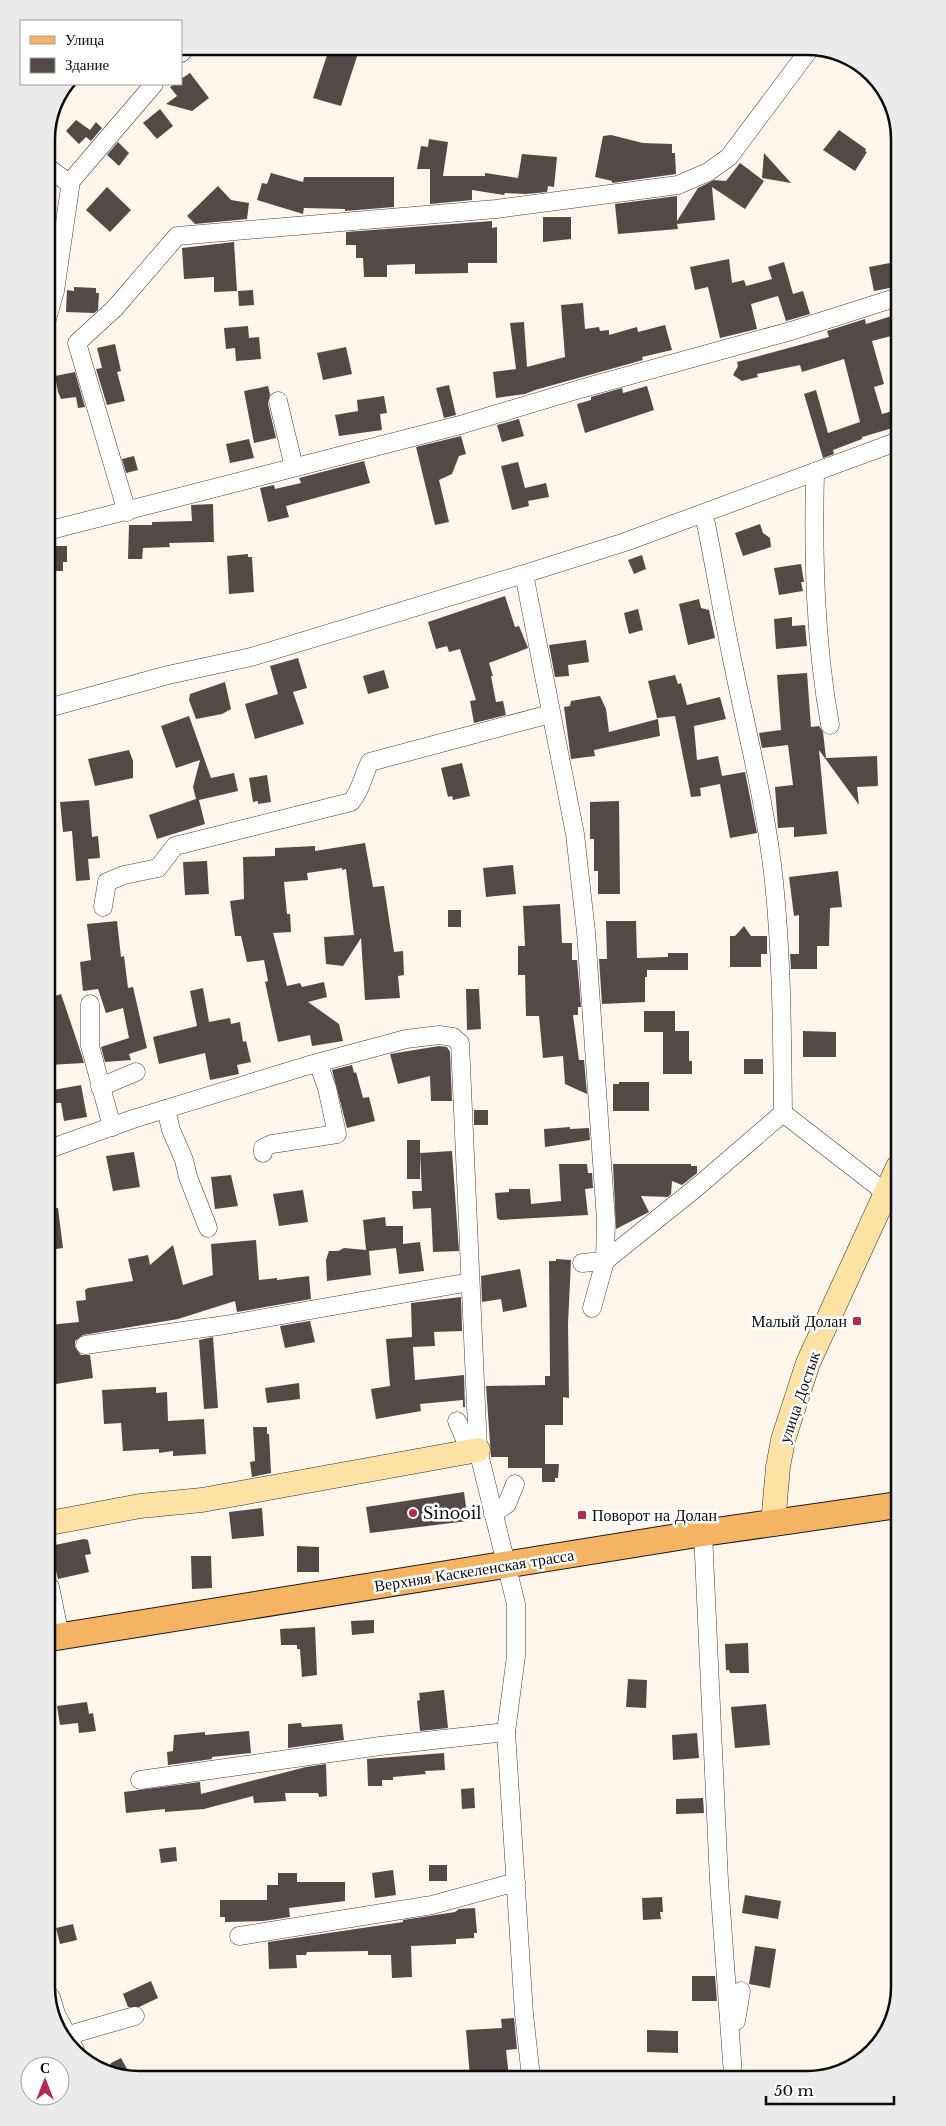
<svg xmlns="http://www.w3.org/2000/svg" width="946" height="2126" font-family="'Libre Baskerville',serif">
<rect width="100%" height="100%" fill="#fef6ea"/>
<g fill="#534a48">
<polygon points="330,46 348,46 359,50 341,106 313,98"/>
<polygon points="190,73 209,98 192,111 166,104 177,96 170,87 175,84 181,84 181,79"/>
<polygon points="160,109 173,126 157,139 143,123"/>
<polygon points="76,120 90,130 96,122 102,128 91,141 86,137 79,144 66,131"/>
<polygon points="839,130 866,149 865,151 867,152 855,171 823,150"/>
<polygon points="611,135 643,143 672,144 672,153 675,153 676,174 612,183 612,181 595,177 603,136"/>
<polygon points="429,139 448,142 443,176 485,176 485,173 518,178 522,154 557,157 554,187 548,186 547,192 526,194 505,193 504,195 472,190 472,200 430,204 430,169 417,169 421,146 428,147"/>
<polygon points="118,142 129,153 119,166 107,155"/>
<polygon points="764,153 791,183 762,178"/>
<polygon points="740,163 764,181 745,209 712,187 715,220 677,224 678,229 618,234 615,204 677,196 677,221 698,188 714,180 726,181"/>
<polygon points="271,173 303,182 304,177 394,177 394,207 345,211 345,209 304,208 303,214 257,200 262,183 267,184"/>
<polygon points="218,186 231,200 249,203 247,219 195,224 187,216"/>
<polygon points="107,187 131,210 110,232 86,210"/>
<polygon points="543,217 571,217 571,239 543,242"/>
<polygon points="492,221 492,228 497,227 497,263 468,263 468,273 415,274 415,264 387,265 387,277 364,277 363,258 356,258 356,245 346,245 346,232"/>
<polygon points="234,242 237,291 214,292 214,277 184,279 182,248"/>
<polygon points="729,259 732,283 744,280 746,286 772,279 768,267 784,262 793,294 803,291 810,314 786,321 778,296 751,304 757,329 720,338 708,287 695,290 690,267"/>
<polygon points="895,262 895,287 874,291 869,267"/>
<polygon points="74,287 96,288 96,293 99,293 98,310 94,313 66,312 67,290 74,291"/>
<polygon points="253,290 254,305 239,306 238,291"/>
<polygon points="583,303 585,329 599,327 600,331 609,330 609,335 637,327 638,332 665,325 672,350 642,357 643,360 535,390 525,394 496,398 493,372 516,369 510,323 524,322 527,367 565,357 561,305"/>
<polygon points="895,315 895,335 872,341 884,384 874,387 882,414 896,410 896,427 862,437 862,439 833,450 834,454 823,458 804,394 816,390 828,433 860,422 844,359 802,372 800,365 757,374 758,377 742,381 733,375 738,366 737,362 829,337 827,331 865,319 866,324"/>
<polygon points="248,326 249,338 259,337 261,359 236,361 235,348 226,349 224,328"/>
<polygon points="115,344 121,371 117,372 125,401 107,405 96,369 102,368 97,348"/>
<polygon points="346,347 352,374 323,380 317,353"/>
<polygon points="75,372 85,407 78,408 76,397 61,399 58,392 55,376"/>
<polygon points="449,385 456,415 444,418 436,388"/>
<polygon points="268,386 270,394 268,404 276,438 254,443 244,391"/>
<polygon points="647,386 654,410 585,433 577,404 591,400 591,397 622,388 623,393"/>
<polygon points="384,396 387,413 380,414 382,430 339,436 335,415 358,411 357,400"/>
<polygon points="519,419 524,436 502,442 497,425"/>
<polygon points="461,436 466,454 459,456 452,474 439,480 449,522 435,525 416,447"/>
<polygon points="249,439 254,458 230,463 226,444"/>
<polygon points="134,456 138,470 126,473 122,459"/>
<polygon points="364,461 370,483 286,506 289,517 268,522 260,488 274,485 275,489 301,483 299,478"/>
<polygon points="518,462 525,488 546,483 549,497 528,501 529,506 512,510 501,466"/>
<polygon points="213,504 214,542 169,543 170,547 143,548 142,559 128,559 129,525 152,525 152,522 192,521 191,505"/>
<polygon points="760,524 763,533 770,538 771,547 743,556 735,533"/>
<polygon points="47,546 67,546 67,562 63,562 63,571 48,571"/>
<polygon points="248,554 248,557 252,557 254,592 229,594 227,556"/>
<polygon points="642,555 646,569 634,574 628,560"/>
<polygon points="801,564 804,582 801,582 803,591 779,595 774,568"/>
<polygon points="505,596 515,627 519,626 528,648 489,663 493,676 491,676 496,702 503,701 506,715 474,723 470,701 476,700 460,649 449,652 447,646 436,649 428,622"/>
<polygon points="699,599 701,608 709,610 715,638 688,645 679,604"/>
<polygon points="638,609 643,630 629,634 624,613"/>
<polygon points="792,617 792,626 805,625 807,646 776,649 774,619"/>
<polygon points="586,640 589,662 568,665 569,676 555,677 549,645"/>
<polygon points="298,658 307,688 293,692 304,724 255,739 245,704 278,694 270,666"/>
<polygon points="384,670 389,688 368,694 363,676"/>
<polygon points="807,673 811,727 819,726 823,732 826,758 877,756 878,786 857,787 859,805 819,750 827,834 794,837 794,827 778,828 775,787 793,785 788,745 762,748 759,733 781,730 777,675"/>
<polygon points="675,675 678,684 681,683 687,705 720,697 726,719 694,726 697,760 718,756 722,776 745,772 757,833 730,838 720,784 700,788 701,796 691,797 675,716 657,718 648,681"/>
<polygon points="225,682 231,709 222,714 196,719 189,700 190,694"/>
<polygon points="600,696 606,709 609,732 658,719 660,736 594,750 595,756 571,759 564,707 570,706 571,701"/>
<polygon points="189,716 211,778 234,773 238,791 199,800 205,824 157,839 149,815 196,799 193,787 200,760 176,768 161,726"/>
<polygon points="129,750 133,761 133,778 95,786 88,759"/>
<polygon points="462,763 470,796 453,800 452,796 448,797 441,768"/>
<polygon points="267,775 271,802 258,804 258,801 253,802 249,778"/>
<polygon points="89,800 92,837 98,836 100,858 88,859 90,880 76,881 72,831 63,832 60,802"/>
<polygon points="619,801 620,894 598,894 598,871 594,871 594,839 590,839 590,802"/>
<polygon points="365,843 373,887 384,886 394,952 403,951 404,975 398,976 400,998 365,1000 361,938 343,966 326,964 324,937 354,935 346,869 342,870 342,868 307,873 308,880 284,882 287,914 290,914 291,932 273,933 287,986 300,983 302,987 324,982 327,997 308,1002 339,1024 343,1041 312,1046 310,1035 278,1042 265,982 268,981 264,960 247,962 241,936 235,936 230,901 244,899 243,857 275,856 275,848 315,846 315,851"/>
<polygon points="207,861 209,894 185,895 183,862"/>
<polygon points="513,865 516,894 486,897 483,868"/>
<polygon points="838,871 842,907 830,908 829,946 817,946 817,969 791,969 790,954 799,954 799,915 794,916 789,877"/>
<polygon points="560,904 562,943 572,943 572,960 577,960 581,1007 578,1007 578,1015 573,1015 579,1060 584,1060 587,1094 565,1084 563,1056 543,1058 539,1016 526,1016 525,975 518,975 518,946 525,946 523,906"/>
<rect x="448" y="910" width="13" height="17"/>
<polygon points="117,921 121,957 124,956 128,988 133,987 147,1048 129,1054 131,1060 105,1062 101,1047 129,1038 123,1008 106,1013 98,989 83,991 80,962 91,960 87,924"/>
<polygon points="606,921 636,921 637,958 668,957 668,953 688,953 688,970 647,970 647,977 645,977 645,1002 602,1004 599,959 607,959"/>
<polygon points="744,926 751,936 767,936 767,954 761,954 761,967 730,967 730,936 735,936"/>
<polygon points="203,988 209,1022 230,1018 231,1024 240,1022 243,1042 246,1041 251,1062 237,1065 239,1074 210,1080 205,1053 159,1064 153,1037 197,1026 190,991"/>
<polygon points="466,989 479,989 481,1029 467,1030"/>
<polygon points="61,994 80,1050 84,1063 49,1065 49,998"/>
<polygon points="644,1011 675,1011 675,1031 689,1031 689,1061 692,1061 692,1074 663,1074 663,1032 644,1032"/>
<polygon points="803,1031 836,1032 836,1057 803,1057"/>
<polygon points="439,1046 447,1047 450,1052 452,1101 431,1101 430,1076 398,1084 390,1054"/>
<rect x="744" y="1059" width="19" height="15"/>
<polygon points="352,1065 354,1073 356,1072 363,1098 369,1097 375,1121 347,1128 332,1070"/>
<polygon points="619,1082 649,1082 649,1111 613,1111 613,1084 619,1084"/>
<polygon points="81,1085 87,1117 64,1121 61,1103 55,1103 53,1090"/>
<rect x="474" y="1110" width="14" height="15"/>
<polygon points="570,1127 570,1129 589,1128 590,1140 545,1147 544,1129"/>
<rect x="407" y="1140" width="13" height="39"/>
<polygon points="452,1151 459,1251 433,1252 431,1208 413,1209 412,1191 422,1191 420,1153"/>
<polygon points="134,1152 140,1187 113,1191 106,1156"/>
<polygon points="559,1164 587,1164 588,1173 592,1173 593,1188 585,1189 588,1215 500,1220 497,1218 495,1193 509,1192 509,1189 530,1189 531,1204 561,1201"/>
<polygon points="613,1164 691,1164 691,1166 697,1166 697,1173 682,1185 672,1181 671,1194 668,1197 641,1196 649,1212 616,1229"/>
<polygon points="231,1175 238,1206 215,1209 211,1177"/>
<polygon points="303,1190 308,1222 279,1226 273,1194"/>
<polygon points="58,1208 63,1248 49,1250 49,1209"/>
<polygon points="385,1217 386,1226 403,1226 403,1244 420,1242 424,1271 399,1274 396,1248 369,1251 371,1275 327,1281 326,1260 329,1251 338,1251 344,1248 366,1250 363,1220"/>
<polygon points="256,1240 259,1280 277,1278 277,1280 309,1276 311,1299 237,1312 235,1301 178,1319 83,1335 75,1341 75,1347 81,1355 90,1355 93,1378 50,1385 49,1325 79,1322 76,1301 86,1300 85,1290 88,1288 133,1281 128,1259 148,1255 150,1265 173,1245 183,1285 213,1275 211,1244"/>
<polygon points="556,1259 571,1260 568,1324 569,1398 563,1397 563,1425 545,1425 545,1464 559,1464 558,1478 555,1478 555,1482 542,1482 542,1468 508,1468 508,1457 491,1457 486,1386 545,1385 545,1376 550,1376 549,1261 556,1261"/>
<polygon points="520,1269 527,1307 503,1312 501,1299 482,1302 481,1276"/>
<polygon points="461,1297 462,1331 434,1332 435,1346 413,1347 415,1380 464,1375 465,1407 463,1407 463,1400 420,1404 421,1411 376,1419 371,1389 390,1386 386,1339 412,1337 411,1303"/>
<polygon points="310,1321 315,1342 285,1348 280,1326"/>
<polygon points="213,1337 218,1408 204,1409 199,1340"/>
<polygon points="299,1383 300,1399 267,1403 265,1388"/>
<polygon points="156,1387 156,1393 167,1392 168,1421 204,1419 206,1454 173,1456 173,1451 159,1453 159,1449 123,1451 121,1423 104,1424 102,1390"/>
<polygon points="253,1427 267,1427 267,1434 269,1434 271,1473 252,1477 250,1462 255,1461"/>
<polygon points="464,1492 468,1521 370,1533 366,1507"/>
<polygon points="262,1508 264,1536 232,1539 229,1512"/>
<polygon points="84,1539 88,1540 91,1554 85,1555 89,1572 58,1579 50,1546"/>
<polygon points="297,1546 319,1547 319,1572 297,1572"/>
<polygon points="191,1556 211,1556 212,1588 192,1589"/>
<polygon points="374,1620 374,1633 352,1635 351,1621"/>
<polygon points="315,1627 317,1675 302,1677 300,1649 297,1649 297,1645 281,1645 280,1629"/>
<polygon points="748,1643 749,1673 730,1673 729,1670 726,1670 725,1644"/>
<polygon points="628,1679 647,1680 646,1708 626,1707"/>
<polygon points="444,1690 448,1728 420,1731 417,1701 420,1700 419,1693"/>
<polygon points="87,1702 89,1714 93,1713 96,1731 79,1733 78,1723 60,1725 57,1706"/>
<polygon points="766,1704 770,1745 735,1748 731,1707"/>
<polygon points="301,1723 302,1727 342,1724 344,1740 288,1748 288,1724"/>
<polygon points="249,1731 251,1753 212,1757 212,1759 168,1765 167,1752 173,1751 174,1735 205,1732 205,1735"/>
<polygon points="697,1733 699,1758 673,1760 672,1735"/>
<polygon points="444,1753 445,1770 425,1771 426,1774 393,1777 393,1780 382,1780 382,1786 368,1786 367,1759"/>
<polygon points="326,1764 327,1796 319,1797 318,1793 285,1793 286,1801 254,1803 253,1796 204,1809 165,1812 165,1809 126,1813 124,1792 200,1782 201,1794 306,1767"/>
<polygon points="474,1788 475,1808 462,1809 461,1789"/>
<polygon points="703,1798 704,1813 676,1814 676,1799"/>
<polygon points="176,1847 177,1861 161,1863 159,1849"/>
<rect x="429" y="1865" width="18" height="16"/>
<polygon points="393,1870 396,1895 375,1898 372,1873"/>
<polygon points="278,1873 297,1873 297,1882 345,1882 345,1901 289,1908 290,1917 263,1921 225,1922 225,1917 220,1917 220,1900 267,1900 267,1885 278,1885"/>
<polygon points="745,1895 781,1901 778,1919 742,1913"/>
<polygon points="662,1897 663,1912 660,1912 661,1919 643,1920 642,1898"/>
<polygon points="475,1908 477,1933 474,1933 474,1938 456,1939 456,1944 411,1946 412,1977 392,1978 391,1955 368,1955 368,1951 307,1952 306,1955 296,1955 297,1968 269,1969 268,1942 403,1922 403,1920 455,1912 459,1909"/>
<polygon points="73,1924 77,1940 60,1944 56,1928"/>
<polygon points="755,1946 776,1949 770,1988 749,1984"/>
<polygon points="692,1976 715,1976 717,2001 692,2001"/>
<polygon points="151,1981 158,1998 139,2007 128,2007 123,1994"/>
<polygon points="514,2018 517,2049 506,2050 509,2077 470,2077 466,2030 502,2028 501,2019"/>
<polygon points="647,2030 678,2031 678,2053 647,2052"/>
<polygon points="121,2058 133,2080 109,2071 111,2063"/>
</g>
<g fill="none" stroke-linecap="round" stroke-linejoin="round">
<defs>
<g id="street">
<polyline points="181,53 187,46"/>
<polyline points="47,167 70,184"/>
<polyline points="47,319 55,291 71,181 154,84"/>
<polyline points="278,401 294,467"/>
<path d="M815,472C813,558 815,641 830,725"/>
<polyline points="127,512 77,343 115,308 177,236 496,209 678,185 708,172 729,157 812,46"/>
<polyline points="47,531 460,425 580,389 791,331 895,298"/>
<polyline points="524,574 575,834 586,932 606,1220 605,1261 582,1263"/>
<polyline points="48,708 168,675 251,657 524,574 625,542 896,442"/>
<path d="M103,907L107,882L124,875L158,868L175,846L351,802C362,789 362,777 370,762L550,714"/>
<polyline points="90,1004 90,1046 112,1127"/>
<polyline points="100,1087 136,1072"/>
<polyline points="166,1109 171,1130 184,1160 188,1177 208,1228"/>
<polyline points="783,1113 886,1193"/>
<polyline points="49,1149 133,1119 306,1066 406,1039 439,1035 453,1037 460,1043 478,1450 516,1604 516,1656 506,1732 524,2014 531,2077"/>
<polyline points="263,1153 263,1148 272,1144 337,1134 327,1088 318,1063"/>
<path d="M592,1308L605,1261L697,1187L783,1113C782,1036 782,959 774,882C766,806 747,733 732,659C722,611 714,562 704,514"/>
<polyline points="85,1345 225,1325 470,1282"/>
<polyline points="457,1421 470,1451"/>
<polyline points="493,1514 507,1504 515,1484"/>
<polyline points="703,1533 719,1881 733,2075"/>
<polyline points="50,1587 60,1636"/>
<polyline points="140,1780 380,1746 506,1732"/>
<polyline points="239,1936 432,1905 516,1882"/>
<polyline points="51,1997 56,2014 75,2050"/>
<polyline points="736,2021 741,1991"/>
<polyline points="69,2035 135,2016"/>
</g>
<g id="secondary">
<polyline points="50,1523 140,1506 202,1500 478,1450"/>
<polyline points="773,1524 778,1467 783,1440 808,1363 898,1167"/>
</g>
<polyline id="primary" points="50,1638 703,1533 898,1505"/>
</defs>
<use href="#street" stroke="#3e3e3e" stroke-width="19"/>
<use href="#secondary" stroke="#2d2d2d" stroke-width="25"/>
<use href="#primary" stroke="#1c1c1c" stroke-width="28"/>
<use href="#street" stroke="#fff" stroke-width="18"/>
<use href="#secondary" stroke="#fde2a6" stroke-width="24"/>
<use href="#primary" stroke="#f5b463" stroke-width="26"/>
</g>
<g fill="#b6284c" stroke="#fff" stroke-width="2">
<rect x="852" y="1316" width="10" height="10" rx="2.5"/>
<circle cx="413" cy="1513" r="5"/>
<rect x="577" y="1510" width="10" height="10" rx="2.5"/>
</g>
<g text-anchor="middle" stroke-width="5" stroke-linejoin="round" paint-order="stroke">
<g font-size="16" fill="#0b0b0b" stroke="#fff" text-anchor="start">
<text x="847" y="1327" text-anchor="end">Малый Долан</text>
<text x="423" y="1519">Sinooil</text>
<text x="592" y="1521">Поворот на Долан</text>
</g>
<g font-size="16" fill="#0b0b0b" stroke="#fff">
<text transform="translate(799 1397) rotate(-71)" y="6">улица Достык</text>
<text transform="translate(474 1570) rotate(-9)" y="6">Верхняя Каскеленская трасса</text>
</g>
</g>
<path d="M0 0H946V2126H0ZM139 55H807A84 84 0 0 1 891 139V1987A84 84 0 0 1 807 2071H139A84 84 0 0 1 55 1987V139A84 84 0 0 1 139 55Z" fill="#ebebeb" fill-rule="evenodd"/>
<path fill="none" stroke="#0b0b0b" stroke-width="2.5" d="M139 55H807A84 84 0 0 1 891 139V1987A84 84 0 0 1 807 2071H139A84 84 0 0 1 55 1987V139A84 84 0 0 1 139 55Z"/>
<rect x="20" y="20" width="162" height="65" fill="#ffffff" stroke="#9d9d9d"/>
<rect x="30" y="36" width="25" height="8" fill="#f5b463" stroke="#9d9d9d"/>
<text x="65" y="45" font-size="15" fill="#0b0b0b">Улица</text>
<rect x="30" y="58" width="25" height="15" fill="#534a48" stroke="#9d9d9d"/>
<text x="65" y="70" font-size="15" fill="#0b0b0b">Здание</text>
<g transform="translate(45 2081)"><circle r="24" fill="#ffffff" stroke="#9d9d9d"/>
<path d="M0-4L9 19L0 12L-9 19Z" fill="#b6284c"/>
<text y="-8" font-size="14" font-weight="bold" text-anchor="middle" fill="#0b0b0b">С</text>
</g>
<path d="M766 2096v8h128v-8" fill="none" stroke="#0b0b0b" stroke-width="2.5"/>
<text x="774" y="2096" font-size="15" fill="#0b0b0b" stroke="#ffffff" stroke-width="4" paint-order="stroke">50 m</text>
</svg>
